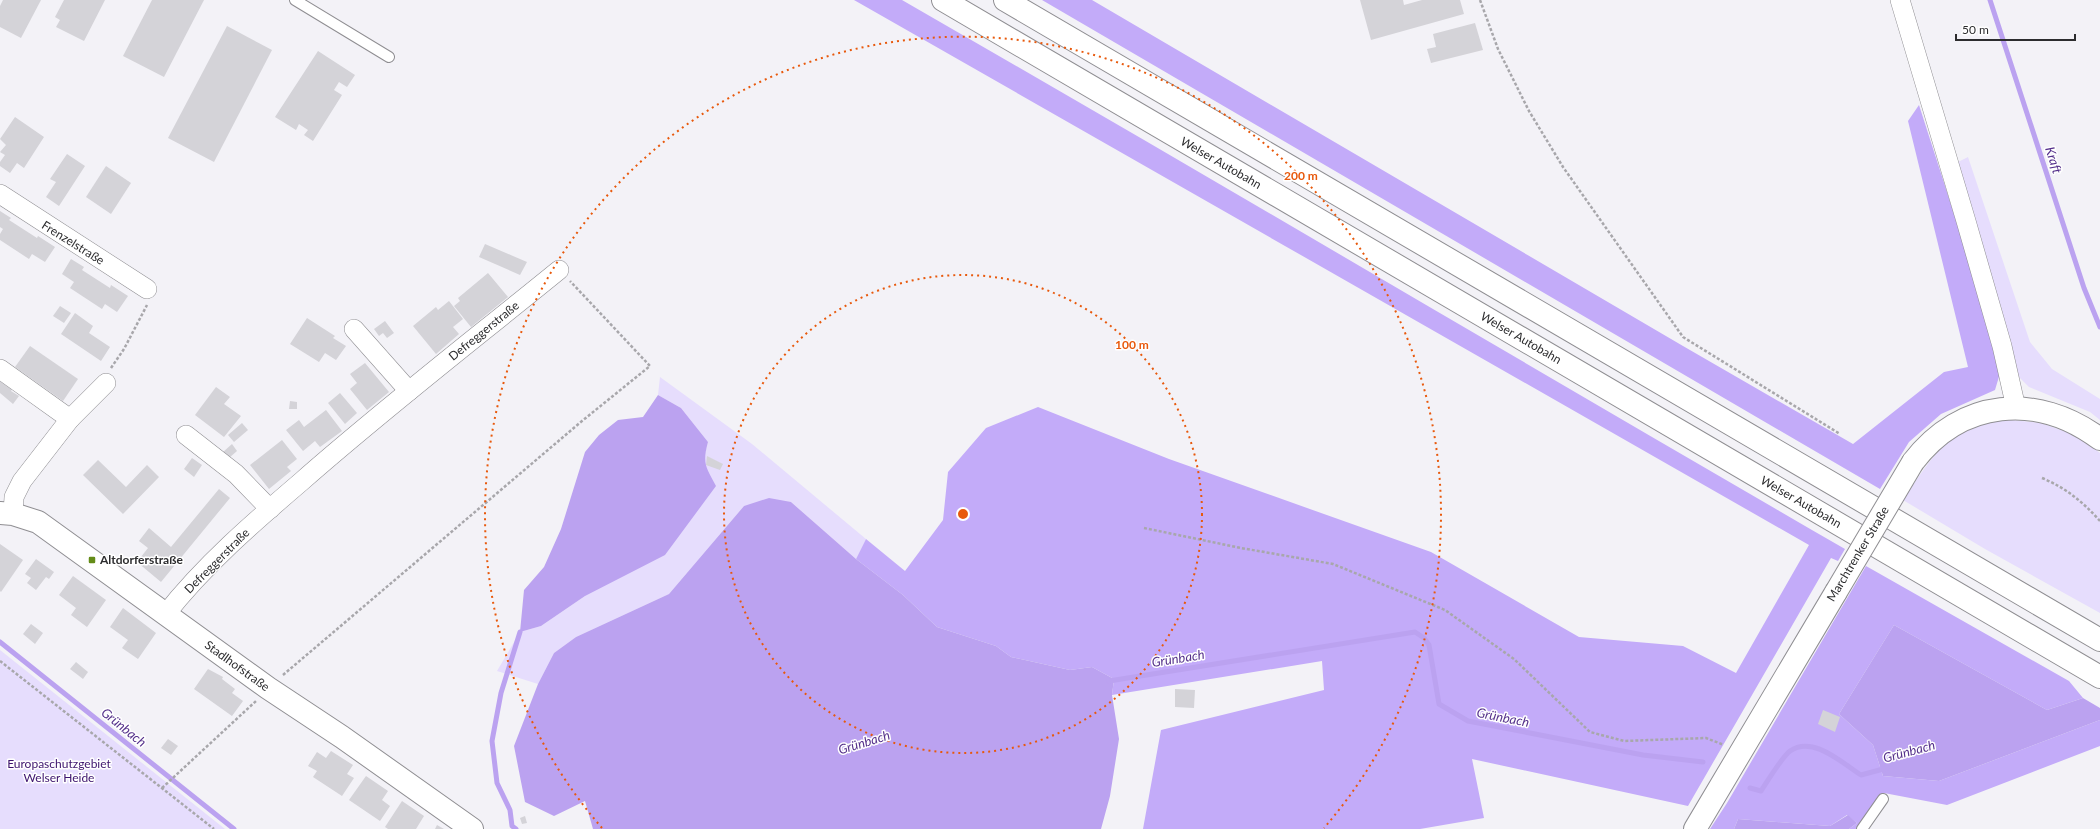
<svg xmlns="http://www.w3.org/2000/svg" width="2100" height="829" font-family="Lato,sans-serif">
<rect width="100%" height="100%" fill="#f3f2f7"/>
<g fill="#e6ddfd">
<polygon points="1968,157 2030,342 2052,369 2100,399 2100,420 2090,412 2029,387 2016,374 1956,163"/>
<polygon points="660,377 752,444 866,539 856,559 791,502 744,506 669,594 576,637 554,653 538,684 497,671 520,632 541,626 585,596 704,465 704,457 708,442 681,408 658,395"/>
<path d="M2012,420L2041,423L2078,436L2100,453V613L1985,549L1903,500C1924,470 1941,437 1978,424C1988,421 2001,421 2012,420Z"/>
<polygon points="0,650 225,829 0,829"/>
</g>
<g fill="#c3abf9">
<path d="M854,0H902C1217,181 1530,367 1845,549L1838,561L1831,558L1688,806L1472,759L1484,818L1420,829H1143L1161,730L1324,690L1322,661L1112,695L1114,679L1092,667L1070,670L1011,657L996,646L937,627L903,595L856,559L866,539L905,571L943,520L948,472L986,428L1038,407L1169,459L1431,552L1579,637L1683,646L1736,673L1809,545Z"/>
<polygon points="1042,0 1092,0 1683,346 1853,444 1944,372 1968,367 1908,121 1919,105 1983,304 2001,370 1995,390 1941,414 1909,442 1880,489"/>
<polygon points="1866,566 2069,681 2083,698 2047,710 1894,625 1839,714 1873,745 1883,776 1939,781 2100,720 2100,746 1947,805 1884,793 1860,829 1849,829 1857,823 1847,815 1830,826 1738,819 1734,829 1710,829 1727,803"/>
</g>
<g fill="#bba2f0">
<path d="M658,395L681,408L708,442C702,464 706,467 716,486L665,555L585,596L541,626L520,632L524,590L544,567L561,529L585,452L599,435L618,420L643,417Z"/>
<polygon points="769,498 791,502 856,559 903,595 937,627 996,646 1011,657 1070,670 1092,667 1114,679 1112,695 1119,739 1110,796 1101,829 593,829 585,801 554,816 525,802 514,746 538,684 554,653 576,637 669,594 744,506"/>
<polygon points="1894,625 2047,710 2083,698 2100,708 2100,720 1939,781 1883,776 1873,745 1839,714"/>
<polygon points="1848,815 1857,823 1849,829 1734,829 1738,819 1830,826"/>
</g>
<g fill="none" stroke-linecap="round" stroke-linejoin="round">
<g stroke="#bba2f0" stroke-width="5">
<polyline points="1990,0 2084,288 2100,327"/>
<polyline points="0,642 234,829"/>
<polyline points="1109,681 1415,632 1424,638 1429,645 1439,704 1468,721 1643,755 1703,762"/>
<path d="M1750,788L1761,791C1767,782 1782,757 1790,751C1813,735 1842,763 1861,775L1887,768"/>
<polyline points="516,829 512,826 510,810 497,783 492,741 501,693 520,632"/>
</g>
</g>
<g fill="#d4d3d8">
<polygon points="3,0 41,0 21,38 0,27 0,6"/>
<polygon points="64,0 105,0 84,41 56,27 60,20 55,17"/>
<polygon points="152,0 204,0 164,77 123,56"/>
<polygon points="1360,0 1403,0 1404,5 1422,0 1460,0 1464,14 1371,40"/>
<polygon points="1475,23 1483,50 1431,63 1427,49 1436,47 1433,34"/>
<polygon points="227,26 272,50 214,162 168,138"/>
<polygon points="318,51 355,75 347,87 339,82 334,90 342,95 313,141 304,135 308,130 299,124 296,130 275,117"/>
<polygon points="15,117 44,137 24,168 17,163 10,173 0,166 0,162 5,155 0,152 6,145 0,139"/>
<polygon points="67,154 85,166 59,206 46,197 56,182 50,179"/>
<polygon points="106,166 131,183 111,214 86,197"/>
<polygon points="0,211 11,218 9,220 37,238 38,236 55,247 45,262 32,254 29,259 0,240 0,234 3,229 0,227"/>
<polygon points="485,244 527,262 520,275 479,257"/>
<polygon points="71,259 84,267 82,270 110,288 111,285 128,296 117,312 105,304 102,309 70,288 74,282 62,274"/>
<polygon points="488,273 508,297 471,327 454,306 460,301 458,298"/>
<polygon points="449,301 463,319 453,327 459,334 436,354 413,326 436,307 438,310"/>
<polygon points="60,306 71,313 64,323 53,316"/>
<polygon points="75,313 93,326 89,333 110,347 101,361 61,334"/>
<polygon points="307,318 335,336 333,338 346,346 336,360 325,353 319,362 290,344"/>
<polygon points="385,321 394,333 387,338 383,333 379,336 374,329"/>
<polygon points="30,346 78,379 63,401 15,367"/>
<polygon points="365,363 389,392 367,410 350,389 357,383 350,374"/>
<polygon points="0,381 12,389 11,391 19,396 13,404 0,393"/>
<polygon points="216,387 230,397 224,404 241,416 224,437 195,415"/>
<polygon points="340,393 357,413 345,424 328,403"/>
<polygon points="290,401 297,402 297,409 289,409"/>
<polygon points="326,410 342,431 320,447 315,441 303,451 286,430 299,420 304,427"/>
<polygon points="242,423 248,430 234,442 228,435"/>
<polygon points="282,440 297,459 287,467 291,471 269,489 250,465"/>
<polygon points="232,444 237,451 229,458 223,452"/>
<polygon points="707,456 723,464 720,470 706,465"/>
<polygon points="192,458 202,465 194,477 184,469"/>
<polygon points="98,460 126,487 147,465 159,477 123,514 83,475"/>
<polygon points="219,489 230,498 161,582 137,562 148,548 139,541 149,528 171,547"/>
<polygon points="0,544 23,560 1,592 0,591"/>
<polygon points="36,559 54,572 49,579 46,577 36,590 27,583 31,578 25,574"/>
<polygon points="73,576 106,600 87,627 71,615 76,608 59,595"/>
<polygon points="123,608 156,633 138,659 122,648 128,640 110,627"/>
<polygon points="31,624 43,633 35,644 23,634"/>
<polygon points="76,662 88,672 83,679 70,669"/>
<polygon points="208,669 223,677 222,679 235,689 232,693 243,701 232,716 194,689"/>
<polygon points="1175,689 1195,690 1194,708 1175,707"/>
<polygon points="1823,710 1840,717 1835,732 1818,724"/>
<polygon points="168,739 178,746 171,755 161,748"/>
<polygon points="331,751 353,765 347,774 354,778 342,796 313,777 317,771 308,766 317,752 326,758"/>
<polygon points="366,776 388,791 382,800 390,806 380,821 349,800"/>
<polygon points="402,801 424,816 416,829 388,829 385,827"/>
<polygon points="525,816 527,823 522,824 520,818"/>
<polygon points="437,825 444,829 435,829"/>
</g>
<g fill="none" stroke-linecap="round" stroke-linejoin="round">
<defs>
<g id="lane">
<polyline points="295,0 389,57"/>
<polyline points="1862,829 1883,799"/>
</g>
<g id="street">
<polyline points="1900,0 1966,221 2002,346 2016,408"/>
<polyline points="0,194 147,289"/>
<polyline points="354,329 409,391"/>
<polyline points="0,369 70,419"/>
<polyline points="186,435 236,474 270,509"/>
<polyline points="13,514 14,497 22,481 70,419 106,383"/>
<path d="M165,615C204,565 254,522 302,481C385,408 473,340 559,270"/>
</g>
<g id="secondary">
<path d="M1913,462C1961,399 2037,392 2100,439"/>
<polyline points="0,513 13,514 38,522 268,688 342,737 472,829"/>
<polyline points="1695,829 1836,592"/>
</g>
<g id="highway">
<polyline points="943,0 2100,677"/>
<polyline points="1005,0 2100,640"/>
</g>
</defs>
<use href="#lane" stroke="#8f8e92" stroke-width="12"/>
<use href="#street" stroke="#8f8e92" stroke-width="20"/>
<use href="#secondary" stroke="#8f8e92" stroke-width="24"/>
<use href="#highway" stroke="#8f8e92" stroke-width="24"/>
<g stroke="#a8a7ab" stroke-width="2.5" stroke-dasharray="3 2" stroke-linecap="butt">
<polyline points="1480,0 1498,49 1529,111 1563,167 1683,337 1840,434"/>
<polyline points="111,368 124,349 147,305"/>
<path d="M2042,478C2066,488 2083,502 2100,521"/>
<polyline points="1144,528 1241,548 1333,564 1445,610 1514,659 1590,732 1624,741 1706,738 1724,745"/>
<polyline points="0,661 214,829"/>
<polyline points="283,675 582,421 650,366 570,281"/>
<polyline points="162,788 256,701"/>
</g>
<use href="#lane" stroke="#fff" stroke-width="10"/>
<use href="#street" stroke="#fff" stroke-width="19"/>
<use href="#secondary" stroke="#fff" stroke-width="22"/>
<use href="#highway" stroke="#fff" stroke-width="22"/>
<defs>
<polyline id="secondary-bridge" points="1836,592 1913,462"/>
</defs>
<use href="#secondary-bridge" stroke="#8f8e92" stroke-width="24" stroke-linecap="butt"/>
<use href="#secondary-bridge" stroke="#fff" stroke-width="22"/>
</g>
<g fill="none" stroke="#e8590c" stroke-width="2" stroke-dasharray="2 4">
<circle cx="963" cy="514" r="239"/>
<path d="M602 828A478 478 0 1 1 1324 828"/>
</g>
<rect fill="#648c18" stroke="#fff" stroke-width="1.5" x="88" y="556" width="8" height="8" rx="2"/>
<g text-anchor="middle" stroke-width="3" stroke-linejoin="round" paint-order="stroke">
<g font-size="12" fill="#2c2c2e" stroke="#fff">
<text transform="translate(1221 163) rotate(30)" y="4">Welser Autobahn</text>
<text transform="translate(73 243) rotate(32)" y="4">Frenzelstraße</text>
<text transform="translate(484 331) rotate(-39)" y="4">Defreggerstraße</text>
<text transform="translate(1521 338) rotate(30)" y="4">Welser Autobahn</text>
<text transform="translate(1801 502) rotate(30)" y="4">Welser Autobahn</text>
<text transform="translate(1858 554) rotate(-59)" y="4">Marchtrenker Straße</text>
<text transform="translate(217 561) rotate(-45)" y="4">Defreggerstraße</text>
<text transform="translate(237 666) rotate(36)" y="4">Stadlhofstraße</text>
</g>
<g font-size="12" font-weight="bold" fill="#2c2c2e" stroke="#fff" text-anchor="start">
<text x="100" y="564">Altdorferstraße</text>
</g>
<g font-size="12" fill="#3c136d" stroke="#fff">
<text x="59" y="768">Europaschutzgebiet<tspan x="59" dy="14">Welser Heide</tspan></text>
</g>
<g font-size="13" font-style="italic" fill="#55318b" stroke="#fff">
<text transform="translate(2054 160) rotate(72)" y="5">Kraft</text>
<text transform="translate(1178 658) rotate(-9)" y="5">Grünbach</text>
<text transform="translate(1503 717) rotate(11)" y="5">Grünbach</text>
<text transform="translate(124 727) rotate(39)" y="5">Grünbach</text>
<text transform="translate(864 742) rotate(-17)" y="5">Grünbach</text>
<text transform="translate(1909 751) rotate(-15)" y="5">Grünbach</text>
</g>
</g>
<circle cx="963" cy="514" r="6" fill="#e8590c" stroke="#fff" stroke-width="2"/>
<g font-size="12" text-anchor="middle" font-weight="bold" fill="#e8590c" stroke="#fff" stroke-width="3" stroke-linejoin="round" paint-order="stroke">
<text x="1301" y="180">200 m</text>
<text x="1132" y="349">100 m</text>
</g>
<path d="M1956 34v6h119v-6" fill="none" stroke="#2c2c2e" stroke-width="2"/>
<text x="1962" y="34" font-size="12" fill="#2c2c2e" stroke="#ffffff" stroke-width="3" paint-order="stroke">50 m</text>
</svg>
